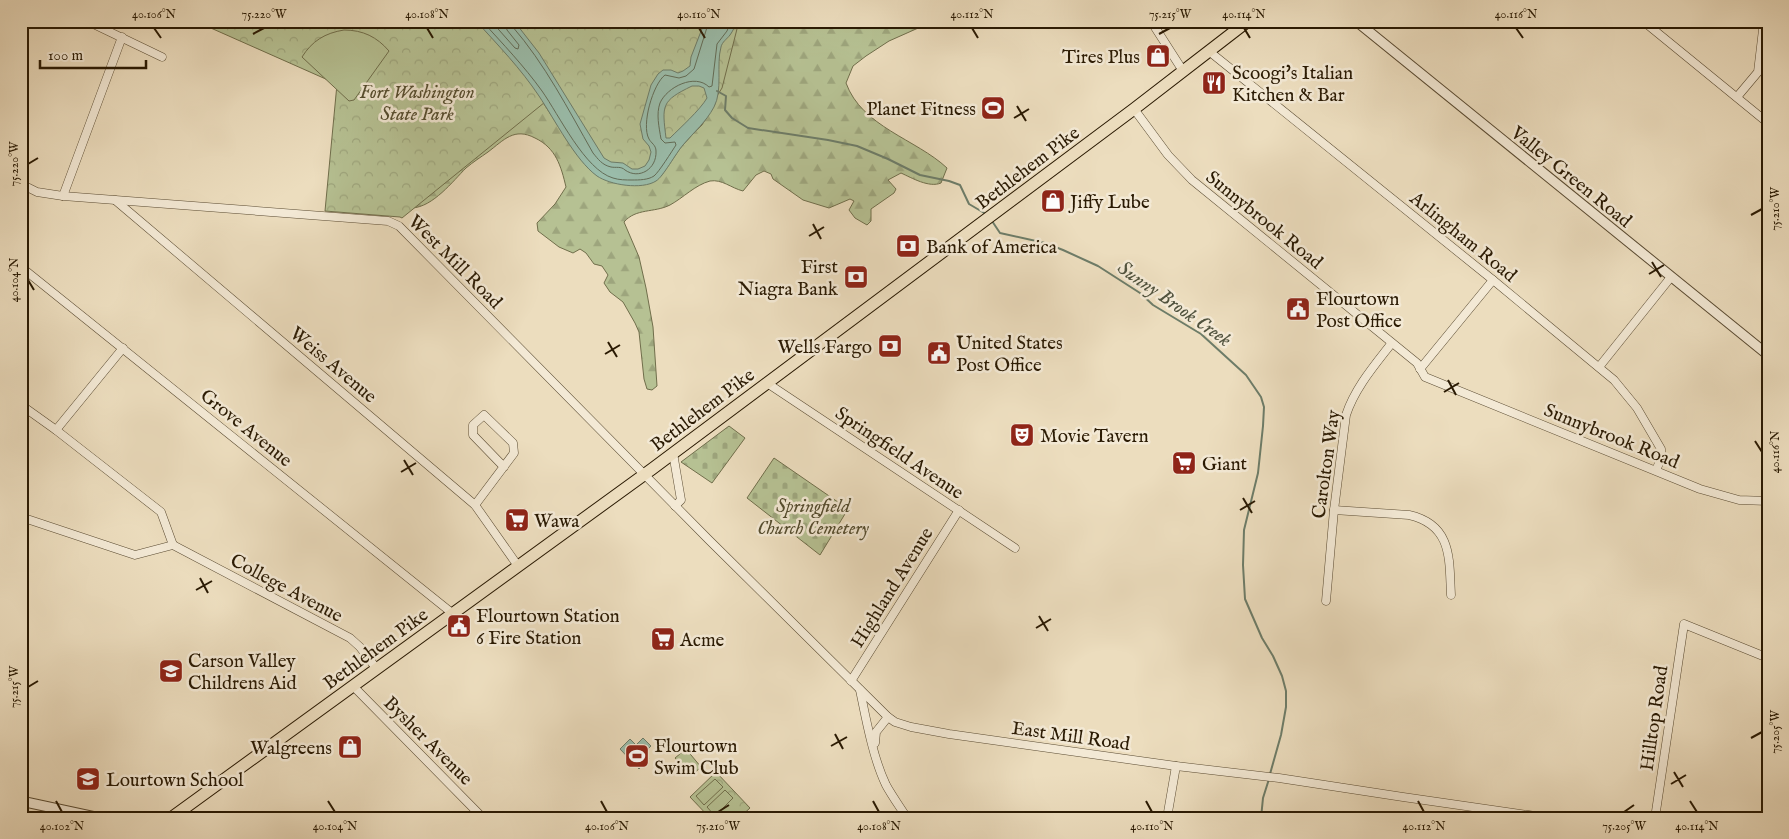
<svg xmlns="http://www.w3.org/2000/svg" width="1789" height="839" font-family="'IM FELL English',serif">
<defs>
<pattern id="forest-firs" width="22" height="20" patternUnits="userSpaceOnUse" patternTransform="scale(1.25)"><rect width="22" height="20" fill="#b6c193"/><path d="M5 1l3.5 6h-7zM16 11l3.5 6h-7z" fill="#9da57d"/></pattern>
<pattern id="cemetery-stones" width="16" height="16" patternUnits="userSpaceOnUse" patternTransform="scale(1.25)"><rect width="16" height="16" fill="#b6c193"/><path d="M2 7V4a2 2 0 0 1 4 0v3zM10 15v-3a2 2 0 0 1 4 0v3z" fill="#9da57d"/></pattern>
<pattern id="park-crowns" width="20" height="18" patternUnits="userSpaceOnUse" patternTransform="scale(1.25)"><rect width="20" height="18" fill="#b6c193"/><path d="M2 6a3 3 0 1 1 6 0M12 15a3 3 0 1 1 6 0" fill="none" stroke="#9da57d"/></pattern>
</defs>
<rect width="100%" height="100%" fill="#ecddbe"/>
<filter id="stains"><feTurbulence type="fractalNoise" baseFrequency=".004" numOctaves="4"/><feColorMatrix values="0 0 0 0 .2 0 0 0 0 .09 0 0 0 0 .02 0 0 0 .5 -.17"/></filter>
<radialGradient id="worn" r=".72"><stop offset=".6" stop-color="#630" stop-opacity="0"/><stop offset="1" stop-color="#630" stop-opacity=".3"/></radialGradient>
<path fill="url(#forest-firs)" stroke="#706e4b" d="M737,21H934L889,41L866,56L853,66L846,83C862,127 916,139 947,168L941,183C929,188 912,178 901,173L888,180L896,189L894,193L871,209V221L867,225L855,218L849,210L854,201L850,199L829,208L803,200L773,179L771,174L764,171L756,175L743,191C731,188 722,179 710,181C695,185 683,198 670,205C654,213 636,208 624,222L639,257L646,288L653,327L657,386L652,390L647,389L644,379L639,332L635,323L623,302L610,292L604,283L608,275L602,266L594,264L586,253L580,249L573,253L559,247L538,231L537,223L555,204L566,187C561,166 556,148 535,138C514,127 504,140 488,152C481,157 473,162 466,168C453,181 433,207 412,208L538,95L578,156L661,176L683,144L702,125L715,104L719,77Z"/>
<g fill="url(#cemetery-stones)" stroke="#706e4b">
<polygon points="729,426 745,438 712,483 681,462"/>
<polygon points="774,458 848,509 820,555 747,498"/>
</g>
<g fill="url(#park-crowns)" stroke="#706e4b">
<polygon points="195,21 739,21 722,88 692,135 665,165 647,174 608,175 550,98 402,218 400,217 325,211 337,84"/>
<polygon points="716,772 750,808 739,818 710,818 690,797"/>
</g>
<g fill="#b6c193" stroke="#706e4b">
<path d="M344,30C363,30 377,37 389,51L354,100L349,101L302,57C312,41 325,33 344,30Z"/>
<polygon points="686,749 701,767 691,776 675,758"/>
<polygon points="715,779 723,787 704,805 696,796"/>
<polygon points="725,790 733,798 715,816 707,807"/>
</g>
<g fill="#9abdab" stroke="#6d7c68" fill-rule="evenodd">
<path d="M476,21H514L539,53L604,158L611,162L623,163L632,169H638L645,166L649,160L651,152L649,146L643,139L640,124L651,85L658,74L663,70H671L678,73L683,71L690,66L691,57L705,21H737C735,26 733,31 730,35C727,39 722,42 721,47C716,65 723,90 714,107C706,122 694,132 683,145C676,153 663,177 656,181C642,190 610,185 597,176C575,160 555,120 539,96C521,69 498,45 476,21ZM692,86H699L704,88L707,98C700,110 680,128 670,138H666C662,105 661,101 692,86Z"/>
<polygon points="643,738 651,746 644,753 649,759 639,769 620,749 630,739 636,745"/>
</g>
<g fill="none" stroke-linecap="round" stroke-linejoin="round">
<g stroke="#626c57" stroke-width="1">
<path d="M482,21C503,44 524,66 542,91C559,115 585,170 613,178C619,180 626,180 632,180C639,180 648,180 654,176C659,172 672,151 676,145L675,142L665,143L661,139C659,127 656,114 660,103C667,87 695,73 709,87L712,86L717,44L727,31L731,21"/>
<polyline points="491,21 515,48 518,49 519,45 507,30 505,21"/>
<path d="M511,21L512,26C545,64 568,109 593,153C598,159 602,165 611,167C616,168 621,166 625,170C639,180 657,169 656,151C656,145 651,143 649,139C641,125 653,84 665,75L679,78L686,76L694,69L709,21"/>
</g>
<g stroke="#6d7c68" stroke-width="2">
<polyline points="717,91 726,96 725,110 732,118 748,128 828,140 857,146 888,159 920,175 949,181 960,185 969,204 986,214"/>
<polyline points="992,221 1000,233 1045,243 1063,250 1098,266 1140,293 1153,305 1201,334 1246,375 1261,397 1264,407 1263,426 1258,473 1244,530 1243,565 1245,599 1262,638 1273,656 1282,676 1286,691 1286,707 1281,735 1270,774"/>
<polyline points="1261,818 1263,798 1269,779"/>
</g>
<defs>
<g id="minor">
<polyline points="87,21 162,57"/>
<polyline points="1151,21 1183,71"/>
<polyline points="1643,21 1768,123"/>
<polyline points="21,26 23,21"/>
<polyline points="1210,52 1493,280 1614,380 1637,408 1661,449 1661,459 1656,470"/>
<polyline points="1737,97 1758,72 1764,21"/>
<polyline points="1134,109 1168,155 1192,180 1417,363 1425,377 1700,489 1739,500 1768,501"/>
<polyline points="21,184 37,192 63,196 388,221 399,226 709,540 888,717 895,722 911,727 949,734 1176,766 1279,778 1403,797 1549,818"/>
<polyline points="63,196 122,37"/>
<polyline points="115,200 475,505 518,566"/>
<polyline points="21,267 452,613"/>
<polyline points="1599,367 1671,277"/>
<polyline points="1420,369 1493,280"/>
<polyline points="767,383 1015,548"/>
<polyline points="21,405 56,430 161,512 173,545"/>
<polyline points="56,430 123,348"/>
<polyline points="673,453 681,500 675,506"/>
<polyline points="475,505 514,453 513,443 484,415 473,425 473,435 504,467"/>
<path d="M1334,510L1409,515C1453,525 1449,560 1451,595"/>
<polyline points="21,517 135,555 173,545"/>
<polyline points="173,545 350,638 360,647 376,668"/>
<path d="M1326,601L1334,510L1346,415C1355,388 1374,366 1391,344"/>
<polyline points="851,681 959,510"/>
<polyline points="353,686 483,818"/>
<path d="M860,690C866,719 873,758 886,785C892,796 900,807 907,818"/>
<polyline points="875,743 876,732 888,717"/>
<polyline points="1167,818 1176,766"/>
<polyline points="1655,818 1684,624 1768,658"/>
</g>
<g id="tertiary">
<polyline points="1356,21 1768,355"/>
<polyline points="21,801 100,818"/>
</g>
<polyline id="primary" points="171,818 652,469 1134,109 1248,21"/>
</defs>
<use href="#minor" stroke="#5a4b32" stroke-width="9"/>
<use href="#tertiary" stroke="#5a4b32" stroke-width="11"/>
<use href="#primary" stroke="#2a1a03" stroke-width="13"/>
<use href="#minor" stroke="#f3e9d5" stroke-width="8"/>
<use href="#tertiary" stroke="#f3e9d5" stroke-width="9"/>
<use href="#primary" stroke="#ecddbe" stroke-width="11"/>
</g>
<path fill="none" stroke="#2a1a03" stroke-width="2" d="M154,28L161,38M427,28L433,38M699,28L705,38M972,28L978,38M1244,28L1250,38M1516,28L1523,38M253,34L264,28M1159,34L1170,28M1017,106L1026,121M1014,118L1029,109M28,164L38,158M1751,215L1762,209M813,224L821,239M809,236L824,227M1652,262L1661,277M1649,274L1664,265M28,280L34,290M608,342L617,357M605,354L620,345M1448,380L1456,395M1444,392L1459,383M1755,441L1762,452M404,460L413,475M401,472L416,463M1243,498L1252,513M1240,510L1255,501M200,578L208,593M196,590L212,581M1039,616L1048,631M1036,628L1051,619M28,687L38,681M835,734L843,749M1751,738L1762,732M831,746L847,737M1674,772L1683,787M1671,784L1686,775M56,801L62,812M328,801L335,812M601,801L607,812M873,801L879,812M1146,801L1152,812M1418,801L1424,812M1690,801L1697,812M718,812L729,805M1624,812L1634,805"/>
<defs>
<symbol id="shop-square" viewBox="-11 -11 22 22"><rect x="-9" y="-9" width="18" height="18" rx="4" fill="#8f2418" stroke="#f3e9d5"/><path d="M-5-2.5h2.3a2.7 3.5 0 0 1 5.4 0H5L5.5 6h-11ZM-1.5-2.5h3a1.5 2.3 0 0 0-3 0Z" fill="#fff"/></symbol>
<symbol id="restaurant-square" viewBox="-11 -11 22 22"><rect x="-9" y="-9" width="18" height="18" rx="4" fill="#8f2418" stroke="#f3e9d5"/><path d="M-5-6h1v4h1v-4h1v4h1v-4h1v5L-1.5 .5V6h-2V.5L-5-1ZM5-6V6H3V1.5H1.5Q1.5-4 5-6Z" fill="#fff"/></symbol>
<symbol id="stadium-square" viewBox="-11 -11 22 22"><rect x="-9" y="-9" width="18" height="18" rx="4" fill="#8f2418" stroke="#f3e9d5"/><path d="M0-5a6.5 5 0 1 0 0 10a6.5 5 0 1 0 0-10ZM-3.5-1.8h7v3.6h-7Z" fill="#fff"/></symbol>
<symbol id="bank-square" viewBox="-11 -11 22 22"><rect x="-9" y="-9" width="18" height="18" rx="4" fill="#8f2418" stroke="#f3e9d5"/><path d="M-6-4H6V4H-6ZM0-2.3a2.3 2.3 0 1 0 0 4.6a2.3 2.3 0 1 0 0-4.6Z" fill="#fff"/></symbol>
<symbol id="civic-square" viewBox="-11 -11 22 22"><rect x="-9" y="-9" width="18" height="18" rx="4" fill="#8f2418" stroke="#f3e9d5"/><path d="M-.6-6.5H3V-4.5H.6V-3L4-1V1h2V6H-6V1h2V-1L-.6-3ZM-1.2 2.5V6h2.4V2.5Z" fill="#fff"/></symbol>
<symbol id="theatre-square" viewBox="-11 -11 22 22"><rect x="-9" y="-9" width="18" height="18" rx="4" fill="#8f2418" stroke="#f3e9d5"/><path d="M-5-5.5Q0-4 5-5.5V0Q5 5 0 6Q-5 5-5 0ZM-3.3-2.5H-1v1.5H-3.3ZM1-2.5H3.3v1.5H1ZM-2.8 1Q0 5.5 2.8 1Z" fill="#fff"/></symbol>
<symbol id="supermarket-square" viewBox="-11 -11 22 22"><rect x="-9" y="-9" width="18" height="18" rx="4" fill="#8f2418" stroke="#f3e9d5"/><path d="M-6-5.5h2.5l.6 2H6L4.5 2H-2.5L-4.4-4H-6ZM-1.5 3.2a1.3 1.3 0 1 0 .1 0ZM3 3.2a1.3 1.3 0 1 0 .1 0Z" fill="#fff"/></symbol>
<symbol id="school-square" viewBox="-11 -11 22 22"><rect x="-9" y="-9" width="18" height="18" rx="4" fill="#8f2418" stroke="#f3e9d5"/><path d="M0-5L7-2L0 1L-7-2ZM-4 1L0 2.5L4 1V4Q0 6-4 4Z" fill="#fff"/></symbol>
</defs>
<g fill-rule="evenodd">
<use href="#shop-square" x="1144" y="42" width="28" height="28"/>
<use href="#restaurant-square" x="1200" y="69" width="28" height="28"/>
<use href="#stadium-square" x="979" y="94" width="28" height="28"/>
<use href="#shop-square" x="1039" y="187" width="28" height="28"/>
<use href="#bank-square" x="894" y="232" width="28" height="28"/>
<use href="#bank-square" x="842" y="263" width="28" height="28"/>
<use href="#civic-square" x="1284" y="295" width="28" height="28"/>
<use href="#bank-square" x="876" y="332" width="28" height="28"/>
<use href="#civic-square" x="925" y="339" width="28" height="28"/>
<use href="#theatre-square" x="1008" y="421" width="28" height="28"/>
<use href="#supermarket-square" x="1170" y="449" width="28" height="28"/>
<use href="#supermarket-square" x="503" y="506" width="28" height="28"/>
<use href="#civic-square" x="445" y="612" width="28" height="28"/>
<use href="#supermarket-square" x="649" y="625" width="28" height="28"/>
<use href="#school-square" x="157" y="657" width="28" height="28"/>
<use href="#shop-square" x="336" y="733" width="28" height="28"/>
<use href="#stadium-square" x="623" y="742" width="28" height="28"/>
<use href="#school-square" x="74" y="765" width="28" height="28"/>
</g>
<g text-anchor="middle" stroke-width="5" stroke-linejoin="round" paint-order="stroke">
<g font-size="19" fill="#2a1a03" stroke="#f3e9d5" text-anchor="start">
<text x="1140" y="63" text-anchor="end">Tires Plus</text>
<text x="1232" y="79">Scoogi's Italian<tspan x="1232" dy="22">Kitchen &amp; Bar</tspan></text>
<text x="976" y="115" text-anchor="end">Planet Fitness</text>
<text x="1070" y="208">Jiffy Lube</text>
<text x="926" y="253">Bank of America</text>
<text x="838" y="273" text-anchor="end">First<tspan x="838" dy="22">Niagra Bank</tspan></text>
<text x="1316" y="305">Flourtown<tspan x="1316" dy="22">Post Office</tspan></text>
<text x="956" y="349">United States<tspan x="956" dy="22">Post Office</tspan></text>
<text x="872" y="353" text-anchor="end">Wells Fargo</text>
<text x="1040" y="442">Movie Tavern</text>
<text x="1202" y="470">Giant</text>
<text x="534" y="527">Wawa</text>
<text x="476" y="622">Flourtown Station<tspan x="476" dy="22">6 Fire Station</tspan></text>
<text x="680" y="646">Acme</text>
<text x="188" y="667">Carson Valley<tspan x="188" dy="22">Childrens Aid</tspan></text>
<text x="654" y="752">Flourtown<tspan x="654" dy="22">Swim Club</tspan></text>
<text x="332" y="754" text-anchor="end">Walgreens</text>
<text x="106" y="786">Lourtown School</text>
</g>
<g font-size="19" font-style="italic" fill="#544c2e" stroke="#f3e9d5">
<text x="417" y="98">Fort Washington<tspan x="417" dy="22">State Park</tspan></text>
<text x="813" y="512">Springfield<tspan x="813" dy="22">Church Cemetery</tspan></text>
</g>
<g font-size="19" fill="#2a1a03" stroke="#f3e9d5">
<text transform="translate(1027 167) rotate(-37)" y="7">Bethlehem Pike</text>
<text transform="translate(1572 176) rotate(39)" y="7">Valley Green Road</text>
<text transform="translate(1265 219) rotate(39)" y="7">Sunnybrook Road</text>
<text transform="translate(1464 236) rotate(39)" y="7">Arlingham Road</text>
<text transform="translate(456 261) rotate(45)" y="7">West Mill Road</text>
<text transform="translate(334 364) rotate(40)" y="7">Weiss Avenue</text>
<text transform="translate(702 409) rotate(-37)" y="7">Bethlehem Pike</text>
<text transform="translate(247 427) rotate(39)" y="7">Grove Avenue</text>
<text transform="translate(1612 435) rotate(22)" y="7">Sunnybrook Road</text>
<text transform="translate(900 452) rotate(34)" y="7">Springfield Avenue</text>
<text transform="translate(1325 464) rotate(-82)" y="7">Carolton Way</text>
<text transform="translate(287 587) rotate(28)" y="7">College Avenue</text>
<text transform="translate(891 587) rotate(-58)" y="7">Highland Avenue</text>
<text transform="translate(375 648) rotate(-36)" y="7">Bethlehem Pike</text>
<text transform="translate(1653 718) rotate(-82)" y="7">Hilltop Road</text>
<text transform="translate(1071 735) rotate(8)" y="7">East Mill Road</text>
<text transform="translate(429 740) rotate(45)" y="7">Bysher Avenue</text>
</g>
<g font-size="20" font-style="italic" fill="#51533e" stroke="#f3e9d5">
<text transform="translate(1175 303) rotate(35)" y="7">Sunny Brook Creek</text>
</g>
</g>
<rect width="1789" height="839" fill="none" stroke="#ecddbe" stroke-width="55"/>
<path d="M40 60v8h106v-8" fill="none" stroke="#2a1a03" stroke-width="2.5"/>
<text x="48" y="60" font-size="15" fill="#2a1a03" stroke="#f3e9d5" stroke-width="4" paint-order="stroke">100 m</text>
<rect x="28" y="28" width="1734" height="784" fill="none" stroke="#2a1a03" stroke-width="2"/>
<g font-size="12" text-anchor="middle" fill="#2a1a03">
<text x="154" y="18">40.106°N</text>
<text x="264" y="18">75.220°W</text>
<text x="427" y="18">40.108°N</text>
<text x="699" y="18">40.110°N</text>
<text x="972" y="18">40.112°N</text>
<text x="1170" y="18">75.215°W</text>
<text x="1244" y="18">40.114°N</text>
<text x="1516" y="18">40.116°N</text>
<text transform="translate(14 164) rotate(-90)" y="4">75.220°W</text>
<text transform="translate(1775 209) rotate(-90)" y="4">75.210°W</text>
<text transform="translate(14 280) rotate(-90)" y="4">40.104°N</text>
<text transform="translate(1775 452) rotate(-90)" y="4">40.116°N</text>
<text transform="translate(14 687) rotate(-90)" y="4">75.215°W</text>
<text transform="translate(1775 732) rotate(-90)" y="4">75.205°W</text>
<text x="62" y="830">40.102°N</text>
<text x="335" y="830">40.104°N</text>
<text x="607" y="830">40.106°N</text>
<text x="718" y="830">75.210°W</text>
<text x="879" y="830">40.108°N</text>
<text x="1152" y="830">40.110°N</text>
<text x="1424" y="830">40.112°N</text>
<text x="1624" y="830">75.205°W</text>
<text x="1697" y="830">40.114°N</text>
</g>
<rect width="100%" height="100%" filter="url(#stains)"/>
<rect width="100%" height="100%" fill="url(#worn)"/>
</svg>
